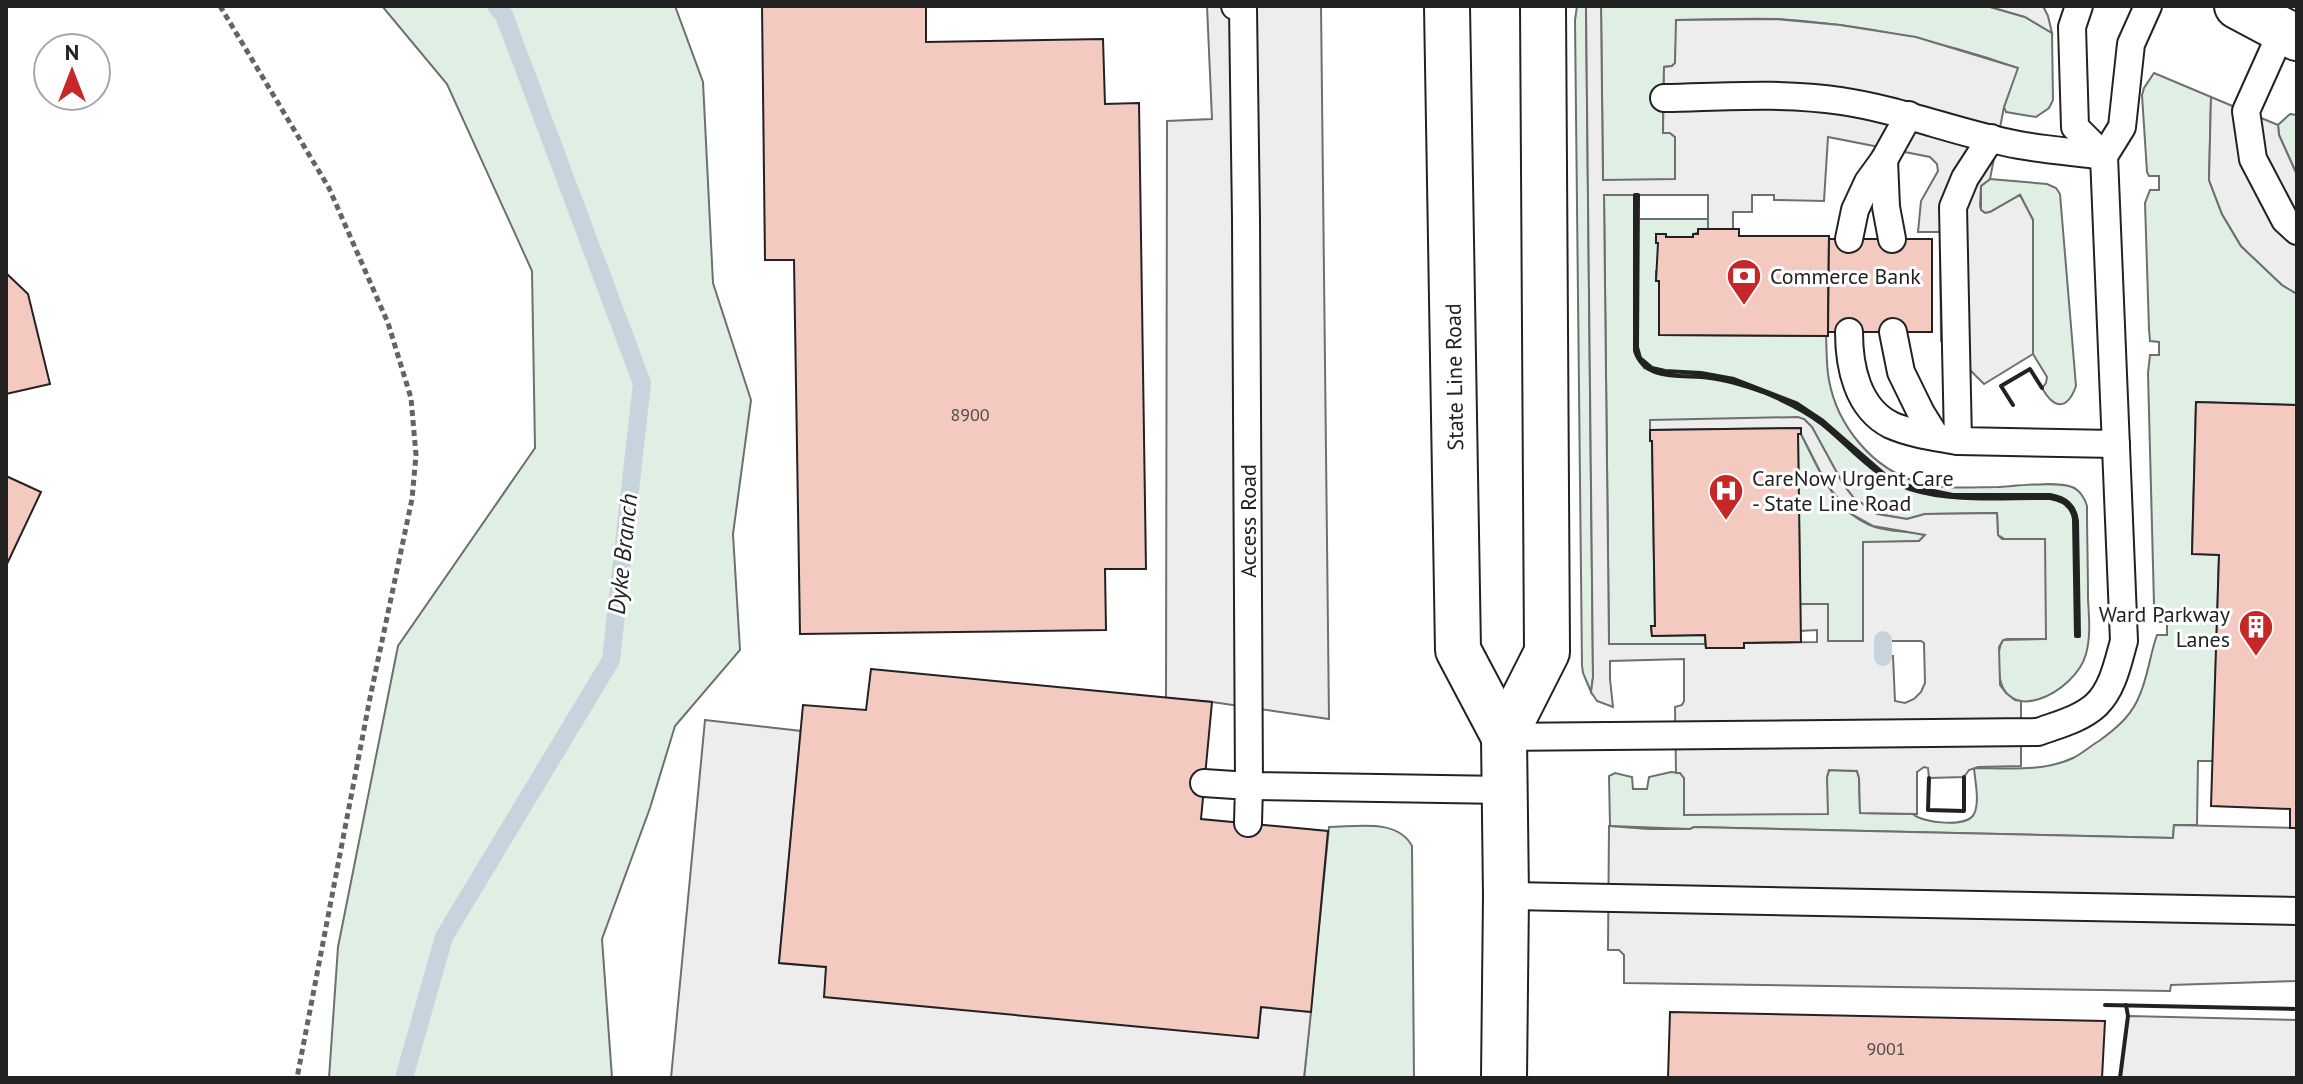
<svg xmlns="http://www.w3.org/2000/svg" width="2303" height="1084" font-family="'PT Sans',sans-serif">
<rect width="100%" height="100%" fill="#fff"/>
<g fill="#e0efe3" stroke="#6f6f6f" stroke-width="2">
<polygon points="382,6 675,6 703,82 713,283 751,400 733,534 740,650 675,726 650,808 602,939 612,1078 329,1078 338,947 398,646 535,448 532,271 447,84"/>
<polygon points="1577,6 1586,6 1593,677 1591,692 1583,673 1582,666 1575,20"/>
<path d="M1601,6H1987L2025,17L2052,33L2053,100L2049,108L2036,117L2006,112L2004,107L2017,68C1939,40 1858,24 1776,19C1743,18 1709,20 1677,20L1675,63L1672,66L1664,67L1663,133H1670L1675,137V180H1603Z"/>
<path d="M2154,73L2211,97L2209,180L2222,214L2241,246L2282,285L2297,294V405L2196,402L2192,553L2219,555L2213,761H2198L2197,825H2174L2173,838L1694,827L1690,829L1610,826L1609,776L1615,773L1632,777L1633,789H1647L1649,777L1671,772L1680,773L1684,778V814H1827V777L1829,770L1857,771L1859,778L1860,813L1913,814C1922,823 1967,828 1974,814C1980,802 1975,781 1974,768C2005,768 2044,772 2073,758C2082,754 2090,746 2099,741C2114,730 2129,718 2137,701C2148,680 2149,657 2157,635H2167V622H2156L2154,604L2148,373L2150,355H2159V342L2150,341L2149,329L2145,203L2150,190H2159V176H2149L2147,172L2142,95L2144,88Z"/>
<polygon points="2290,114 2297,115 2297,175 2279,135 2278,125"/>
<path d="M1990,179L2047,184L2056,188L2060,194L2076,386C2067,411 2054,409 2042,388L2046,383L2047,377L2033,354V220L2020,195L1990,212L1985,213L1981,210V186Z"/>
<path d="M1604,195H1635V351L1644,368C1666,378 1687,375 1710,378C1734,381 1758,390 1780,399C1811,412 1834,435 1859,457C1867,463 1874,471 1882,477C1930,506 1997,497 2050,498C2063,500 2072,506 2074,519L2076,636H2079L2077,521C2075,505 2066,498 2050,495H1953L1909,486L1884,474L1823,421L1796,403L1734,379L1701,373L1665,371L1652,368L1640,358L1637,347L1638,219H1708V229L1694,234L1693,237H1666L1665,234H1656V243H1658V271H1656V281H1659V335L1826,336C1827,351 1826,365 1829,380C1837,425 1872,469 1918,482C1943,490 1971,487 1998,487C2015,486 2057,481 2072,487C2080,490 2085,499 2087,506C2087,537 2088,568 2088,599C2089,617 2091,636 2086,654C2076,692 2002,730 1999,670C1999,659 1997,649 2003,640L2045,639L2006,540L1998,535L1997,513L1925,514L1907,519L1877,514L1853,497L1843,484L1812,427L1804,419L1652,441L1655,626H1651L1652,636L1705,635V644L1609,645Z"/>
<path d="M1798,434H1801L1804,440C1820,472 1837,515 1875,527C1891,532 1909,531 1925,535L1919,541L1863,543V641H1828L1800,604Z"/>
<path d="M1329,827C1356,827 1397,818 1412,846L1414,1078H1304Z"/>
</g>
<g fill="#ededed" stroke="#6f6f6f" stroke-width="2" fill-rule="evenodd">
<polygon points="1207,6 1321,6 1329,719 1212,702 1166,698 1167,121 1212,119"/>
<path d="M1586,6H1601L1603,180L1675,179V137L1670,133H1663L1664,67L1672,66L1675,63L1676,20L1774,19L1840,25L1916,37L2018,68L2004,107L1990,179L1981,186L1980,206L1981,210L1985,213L1990,212L2020,195L2033,220V354L1984,384L1941,341L1940,232H1918L1921,201L1938,171L1937,164L1930,157L1828,137L1824,201L1774,200V195H1752V212H1733V229H1708V195H1604L1609,644H1705L1706,648H1744V643L1817,642V630L1800,631V604H1828V641H1863V542L1919,541L1925,535L1873,526L1851,514L1827,485L1801,434L1800,428L1650,430V420L1798,417L1804,419L1812,427L1843,484L1853,497L1877,514L1907,519L1925,514L1997,513L1998,535L2002,539H2045L2046,639H2007L2003,640L1999,647L2000,685L2006,693L2015,700L2021,701V766L1978,767L1969,770L1964,777L1929,778L1928,768L1924,767L1917,772V814L1860,813L1859,778L1857,771L1829,770L1827,777L1828,814L1684,815V778L1680,773H1676L1675,707L1682,705L1684,701V659L1610,661V679L1613,707L1597,701L1591,692L1593,677ZM1880,641H1921L1924,643L1925,683L1921,692L1914,699L1905,703L1895,701L1893,656L1880,657Z"/>
<polygon points="1987,6 2043,6 2048,16 2052,33 2025,17"/>
<polygon points="2211,97 2278,125 2279,135 2297,175 2297,294 2282,285 2241,246 2222,214 2209,180"/>
<polygon points="705,720 801,731 779,963 826,967 1258,1038 1261,1007 1311,1012 1304,1078 671,1078"/>
<polygon points="2174,825 2297,828 2297,981 2171,985 2170,991 1624,983 1624,955 1619,950 1608,950 1609,826 1649,829 1690,829 1694,827 2173,838"/>
<polygon points="2128,1016 2297,1020 2297,1078 2120,1078"/>
</g>
<g fill="none" stroke-linecap="round" stroke-linejoin="round">
<g stroke="#c7d3dd" stroke-width="18">
<polyline points="1883,640 1883,657"/>
<polyline points="404,1078 444,937 611,660 642,383 504,15 496,6"/>
</g>
</g>
<g fill="#f3c9c0" stroke="#222" stroke-width="2">
<polygon points="762,6 926,6 926,42 1103,39 1105,104 1139,103 1146,569 1105,569 1106,630 800,634 794,260 765,260"/>
<polygon points="1698,229 1739,229 1739,236 1829,236 1828,336 1659,335 1659,281 1656,281 1658,243 1656,243 1656,234 1666,234 1666,237 1693,237 1693,234 1698,234"/>
<polygon points="1829,239 1932,239 1932,332 1828,332"/>
<polygon points="6,273 28,294 50,384 6,394"/>
<polygon points="2196,402 2297,405 2297,828 2290,828 2290,809 2211,806 2219,555 2192,554"/>
<polygon points="1801,428 1801,434 1798,434 1801,642 1744,643 1744,648 1706,648 1705,635 1652,636 1651,626 1655,626 1652,441 1650,441 1650,430"/>
<polygon points="6,476 41,492 6,566"/>
<polygon points="871,669 1212,702 1201,819 1328,831 1311,1012 1261,1007 1258,1038 824,997 826,967 779,963 803,705 866,710"/>
<polygon points="1670,1012 2105,1021 2102,1078 1668,1078"/>
</g>
<g fill="none" stroke-linecap="round" stroke-linejoin="round">
<defs>
<g id="service">
<polyline points="1235,6 1243,9 1246,219 1249,786 1504,790"/>
<polyline points="2079,6 2072,27 2075,127 2104,156"/>
<polyline points="2282,31 2246,111 2253,159 2285,220 2297,231"/>
<path d="M1664,98C1722,97 1782,92 1841,101C1902,110 1959,134 2019,145C2047,150 2076,152 2104,156"/>
<polyline points="1991,138 1965,178 1953,207 1958,441 2116,444"/>
<polyline points="1884,160 1886,207 1892,239"/>
<polyline points="1849,239 1855,210 1868,182 1884,160 1909,115"/>
<path d="M1849,332C1849,366 1857,408 1891,425C1911,434 1936,437 1958,441"/>
<polyline points="1893,332 1901,372 1921,413 1936,437"/>
<path d="M1504,737L2038,732C2057,725 2081,719 2096,705C2113,689 2118,662 2124,641L2104,156L2122,127L2131,44L2148,6"/>
<polyline points="1204,783 1249,786 1248,823"/>
<polyline points="1506,896 2297,911"/>
</g>
<polyline id="tertiary" points="2237,6 2297,38"/>
<g id="secondary">
<polyline points="1447,6 1458,650 1504,737"/>
<polyline points="1504,1078 1506,896 1504,737 1547,652 1543,6"/>
</g>
</defs>
<use href="#service" stroke="#222" stroke-width="30"/>
<use href="#tertiary" stroke="#222" stroke-width="48"/>
<use href="#secondary" stroke="#222" stroke-width="48"/>
<polyline stroke="#646464" stroke-width="5" stroke-dasharray="6 4" stroke-linecap="butt" points="220,6 329,188 388,323 411,398 416,455 412,499 370,698 297,1078"/>
<use href="#service" stroke="#fff" stroke-width="26"/>
<use href="#tertiary" stroke="#fff" stroke-width="44"/>
<use href="#secondary" stroke="#fff" stroke-width="44"/>
<g stroke="#222" stroke-width="4">
<path d="M1635,195H1638L1637,347L1640,358L1652,368L1665,371L1701,373L1734,379L1796,403L1823,421L1884,474L1909,486L1953,495H2050C2066,498 2075,505 2077,521L2079,636H2076L2074,519C2072,506 2063,500 2050,498C2005,497 1954,503 1910,489C1874,478 1851,447 1822,424C1804,410 1785,401 1763,392C1746,386 1728,380 1710,378C1684,374 1645,383 1635,351Z"/>
<polyline points="2013,405 2001,386 2030,369 2042,388"/>
<polyline points="1929,778 1928,810 1964,811 1964,777"/>
<polyline points="2105,1005 2297,1009"/>
<polyline points="2120,1078 2128,1016 2126,1005"/>
</g>
</g>
<defs>
<symbol id="bank-pin" viewBox="-11 -11 22 30"><path d="M0 17L-7.5 6A9.5 9.5 0 1 1 7.5 6Z" fill="#c62828" stroke="#fff"/><path d="M-6-4H6V4H-6ZM0-2.3a2.3 2.3 0 1 0 0 4.6a2.3 2.3 0 1 0 0-4.6Z" fill="#fff"/></symbol>
<symbol id="hospital-pin" viewBox="-11 -11 22 30"><path d="M0 17L-7.5 6A9.5 9.5 0 1 1 7.5 6Z" fill="#c62828" stroke="#fff"/><path d="M-5-5h3v3.5h4V-5h3V5h-3V1.5h-4V5h-3Z" fill="#fff"/></symbol>
<symbol id="building-pin" viewBox="-11 -11 22 30"><path d="M0 17L-7.5 6A9.5 9.5 0 1 1 7.5 6Z" fill="#c62828" stroke="#fff"/><path d="M-4-6H4V6H1V3H-1V6H-4ZM-2.5-4.3h1.7v1.8h-1.7ZM.8-4.3h1.7v1.8H.8ZM-2.5-1h1.7V.8h-1.7ZM.8-1h1.7V.8H.8Z" fill="#fff"/></symbol>
</defs>
<g fill-rule="evenodd">
<use href="#bank-pin" x="1724" y="256" width="40" height="54"/>
<use href="#hospital-pin" x="1706" y="471" width="40" height="54"/>
<use href="#building-pin" x="2236" y="607" width="40" height="54"/>
</g>
<g text-anchor="middle" stroke-width="6" stroke-linejoin="round" paint-order="stroke">
<g font-size="18" fill="#564c4a">
<text x="970" y="421">8900</text>
<text x="1886" y="1055">9001</text>
</g>
<g font-size="22" fill="#222" stroke="#fff" text-anchor="start">
<text x="1770" y="284">Commerce Bank</text>
<text x="1752" y="486">CareNow Urgent Care<tspan x="1752" dy="25">- State Line Road</tspan></text>
<text x="2230" y="622" text-anchor="end">Ward Parkway<tspan x="2230" dy="25">Lanes</tspan></text>
</g>
<g font-size="22" fill="#222" stroke="#fff">
<text transform="translate(1454 377) rotate(-91)" y="8">State Line Road</text>
<text transform="translate(1248 521) rotate(-90)" y="8">Access Road</text>
</g>
<g font-size="24" font-style="italic" fill="#222" stroke="#fff">
<text transform="translate(623 554) rotate(-84)" y="8">Dyke Branch</text>
</g>
</g>
<rect width="2303" height="1084" fill="none" stroke="#222222" stroke-width="16"/>
<g transform="translate(72 72)"><circle r="38" fill="#ffffff" stroke="#a7a7a7" stroke-width="2"/>
<path d="M0-6L14 30L0 20L-14 30Z" fill="#c62828"/>
<text y="-12" font-size="22" font-weight="bold" text-anchor="middle" fill="#222222">N</text>
</g>
</svg>
